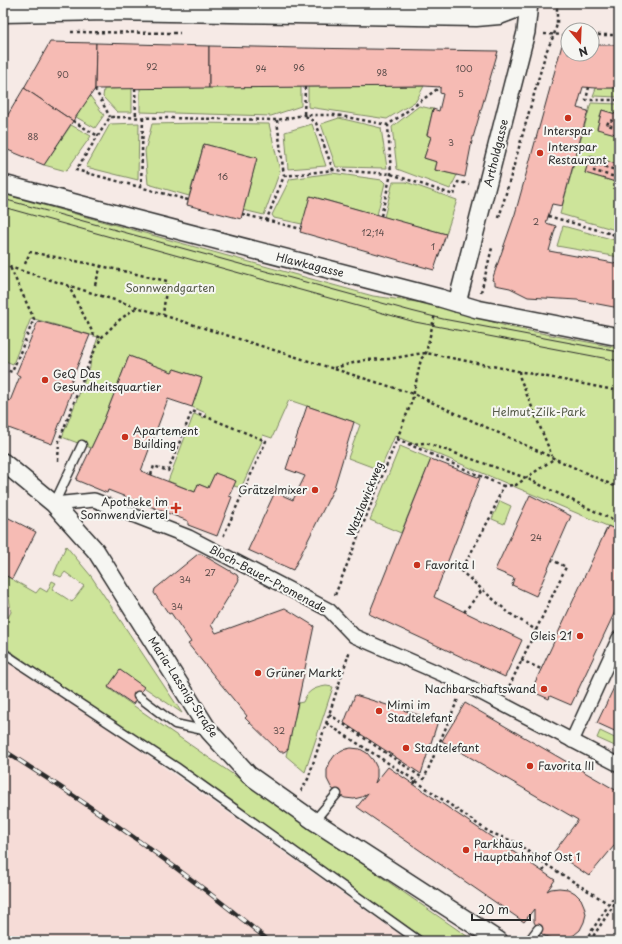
<svg xmlns="http://www.w3.org/2000/svg" width="622" height="944" font-family="'Playpen Sans',sans-serif">
<rect width="100%" height="100%" fill="#f6eae6"/>
<filter id="ink" filterUnits="userSpaceOnUse"><feTurbulence type="fractalNoise" baseFrequency=".025" numOctaves="2"/><feDisplacementMap in="SourceGraphic" scale="8" xChannelSelector="R" yChannelSelector="G"/><feConvolveMatrix kernelMatrix="1 2 1 2 8 2 1 2 1" color-interpolation-filters="sRGB"/></filter>
<g filter="url(#ink)">
<g fill="#f6dcd7">
<polygon points="3,590 19,598 3,627"/>
<polygon points="3,660 56,693 131,744 409,941 3,941"/>
</g>
<g fill="#cde49a" stroke="#7c8862">
<polygon points="424,86 416,101 387,119 308,107 308,87"/>
<polygon points="301,87 301,106 271,116 140,112 140,88"/>
<polygon points="132,88 132,112 117,112 103,97 104,89"/>
<polygon points="596,88 619,88 619,97 593,96"/>
<polygon points="90,96 104,115 95,128 76,117"/>
<polygon points="591,103 619,104 619,115 602,110 597,128 619,135 619,165 590,156 585,173 619,183 619,231 560,214"/>
<polygon points="419,106 433,109 427,135 431,137 424,158 437,162 435,170 457,175 450,189 397,169 392,127"/>
<polygon points="339,118 381,128 387,168 336,167 321,124"/>
<polygon points="139,123 138,180 86,167 110,124"/>
<polygon points="196,123 269,124 280,171 264,215 243,210 257,158 204,144 189,196 148,184 145,151 152,124"/>
<polygon points="312,124 326,166 288,169 285,132"/>
<polygon points="71,125 91,136 66,171 44,165"/>
<polygon points="332,173 382,180 385,183 377,215 311,196 302,224 274,218 272,215 290,179"/>
<polygon points="393,182 406,182 457,200 446,234 384,217"/>
<polygon points="3,194 373,296 438,305 509,327 619,348 619,531 395,436 380,470 348,458 360,425 354,422 289,400 272,438 263,435 261,440 262,441 241,488 234,486 235,481 215,473 208,488 198,484 195,492 168,481 194,414 204,418 206,413 192,407 202,378 174,369 172,372 129,356 101,427 91,448 62,437 90,367 91,358 98,337 31,318 13,364 3,360"/>
<polygon points="563,226 615,240 619,248 619,257 557,246"/>
<polygon points="400,446 431,459 401,533 370,520"/>
<polygon points="500,501 511,506 504,524 492,519"/>
<polygon points="66,546 91,576 182,713 120,671 108,688 474,941 428,941 3,646 3,627 11,612 9,597 3,594 3,574 36,593 40,588 47,592 52,581 56,583 52,589 72,602 84,586 65,572 61,577 54,574"/>
<path d="M326,686L333,687L305,772L286,756L298,703L303,702C308,690 314,688 326,686Z"/>
<polygon points="600,731 619,740 617,747 597,738"/>
</g>
<g fill="#f6bbb4" stroke="#2b2b2b">
<polygon points="50,42 96,43 95,89 73,121 24,88"/>
<polygon points="96,43 209,46 209,88 95,89"/>
<polygon points="562,45 568,45 568,54 592,54 592,45 619,45 619,88 596,88 583,87 577,108 588,111 562,206 552,204 546,223 556,226 549,251 619,264 619,308 577,300 528,297 510,288 495,285 495,282 492,280 515,214"/>
<polygon points="209,46 301,48 498,51 472,141 465,177 435,170 437,162 424,158 431,137 427,135 433,109 439,111 443,94 440,93 440,87 424,86 209,88"/>
<polygon points="24,88 73,121 44,165 3,148 3,123"/>
<polygon points="602,110 619,115 619,135 597,129"/>
<polygon points="204,144 257,158 241,219 187,205"/>
<polygon points="590,156 619,165 619,183 585,173"/>
<polygon points="310,196 446,234 434,270 300,232"/>
<polygon points="38,321 90,335 70,384 74,385 52,444 3,426 3,398 10,401 20,376 16,374"/>
<polygon points="129,356 172,372 174,369 202,378 192,407 168,399 141,471 195,492 198,484 208,488 215,473 236,481 229,496 232,497 217,536 188,525 188,521 108,490 107,493 76,480 101,427"/>
<polygon points="307,406 354,422 334,488 293,570 248,550 275,492 293,500 305,476 286,469"/>
<polygon points="431,459 480,478 434,597 522,640 505,677 369,614"/>
<polygon points="530,495 571,516 536,596 512,585 514,578 495,570"/>
<polygon points="3,515 36,532 12,579 3,574"/>
<polygon points="608,526 619,531 619,603 571,705 550,696 549,699 531,691"/>
<polygon points="198,554 201,554 237,575 239,580 211,625 216,633 285,608 314,626 288,749 284,752 280,752 245,718 247,716 188,644 191,642 171,613 169,614 154,593 155,589"/>
<polygon points="120,670 144,687 133,704 108,687"/>
<polygon points="619,677 619,733 597,723"/>
<polygon points="355,695 438,721 421,774 344,723"/>
<polygon points="465,703 619,792 619,840 589,876 554,852 578,820 442,741"/>
<polygon points="351,748 360,749 367,753 373,760 377,768 377,777 375,783 388,767 555,880 547,891 551,889 559,888 568,889 575,893 581,899 584,906 586,914 584,922 580,930 574,935 567,939 559,940 551,939 543,935 538,929 534,922 534,909 524,922 357,807 368,793 362,797 354,799 345,798 337,794 331,787 327,779 327,770 330,762 335,755 342,750"/>
</g>
<g fill="none" stroke-linecap="round" stroke-linejoin="round">
<defs>
<g id="service">
<polyline points="54,504 82,445"/>
<polyline points="3,653 176,767 419,941"/>
<polyline points="138,696 175,724 208,731"/>
<polyline points="314,821 337,794"/>
<polyline points="529,941 538,929"/>
</g>
<g id="pedestrian">
<polyline points="54,504 94,500 189,537 329,610 354,636 464,684 619,765"/>
<polyline points="572,741 619,638"/>
</g>
<g id="minor">
<polyline points="3,184 131,218 440,298 477,309 619,337"/>
<polyline points="457,303 526,32 529,3"/>
<polyline points="3,462 54,504 96,551 209,731 249,775 314,821 499,941"/>
</g>
<polyline id="secondary" points="3,11 108,9 476,15 499,13 525,3"/>
</defs>
<use href="#service" stroke="#2b2b2b" stroke-width="11"/>
<use href="#pedestrian" stroke="#2b2b2b" stroke-width="16"/>
<use href="#minor" stroke="#2b2b2b" stroke-width="20"/>
<use href="#secondary" stroke="#2b2b2b" stroke-width="25"/>
<g stroke="#2b2b2b" stroke-width="2.5" stroke-dasharray="3 3" stroke-linecap="butt">
<polyline points="71,32 180,33"/>
<polyline points="544,34 568,35"/>
<polyline points="592,35 619,35"/>
<polyline points="305,87 304,115 316,123 333,170"/>
<polyline points="589,87 586,100 619,100"/>
<polyline points="135,88 136,118"/>
<polyline points="95,89 110,117"/>
<polyline points="73,121 98,136"/>
<polyline points="619,122 609,120 607,125 619,128"/>
<polyline points="619,171 596,164 594,171 619,178"/>
<polyline points="284,176 333,170 391,174 454,195 458,182 469,184"/>
<polyline points="141,187 143,118"/>
<polyline points="188,200 76,170 110,117 277,120 304,115 336,115 388,125 440,87"/>
<polyline points="242,214 301,229"/>
<polyline points="381,216 391,174 388,125"/>
<polyline points="548,216 619,236"/>
<polyline points="499,218 546,52 554,35 557,24 557,3"/>
<polyline points="266,221 284,176 277,120"/>
<polyline points="25,264 30,252 101,266 167,281 163,315"/>
<polyline points="3,265 414,394 619,488"/>
<polyline points="68,285 94,335 102,338"/>
<polyline points="95,285 101,266"/>
<polyline points="481,292 492,248"/>
<polyline points="334,368 365,360 389,359 417,354 426,353 619,391"/>
<polyline points="3,369 12,372 34,319 10,267"/>
<polyline points="519,371 520,378 552,456"/>
<polyline points="397,439 503,486 492,514 461,571 509,613 536,630 508,689"/>
<polyline points="409,444 426,443 526,478 619,523"/>
<polyline points="58,461 59,441 91,358 101,338 118,321 137,307"/>
<polyline points="151,475 154,466 168,471 192,411 266,441 223,537"/>
<polyline points="503,486 516,485 555,458"/>
<polyline points="335,595 412,401 421,359 426,353 435,314"/>
<polyline points="464,612 482,590"/>
<polyline points="536,630 566,567 552,560"/>
<polyline points="521,660 541,669"/>
<polyline points="329,714 424,779 458,699"/>
<polyline points="326,723 416,781 414,784"/>
<polyline points="416,781 489,832 515,842 547,865"/>
<polyline points="301,791 308,779 350,650"/>
<polyline points="543,871 547,865 609,904"/>
<polyline points="585,941 619,889"/>
<polyline points="590,941 619,897"/>
</g>
<use href="#service" stroke="#f6f6f2" stroke-width="8"/>
<use href="#pedestrian" stroke="#f6f6f2" stroke-width="13"/>
<use href="#minor" stroke="#f6f6f2" stroke-width="17"/>
<use href="#secondary" stroke="#f6f6f2" stroke-width="22"/>
<g stroke="#2b2b2b" stroke-width="1">
<polyline points="3,199 411,311 443,319 619,352"/>
<polyline points="3,207 415,322 619,361"/>
</g>
<defs>
<path id="rail" d="M3,750C95,808 185,871 269,941"/>
</defs>
<use href="#rail" stroke="#2b2b2b" stroke-width="4.5"/>
<use href="#rail" stroke="#f6f6f2" stroke-width="3" stroke-dasharray="9" stroke-linecap="butt"/>
</g>
</g>
<g fill="#c8321e" stroke="#f6f6f2" stroke-width="1.5">
<circle cx="568" cy="118" r="4"/>
<circle cx="540" cy="153" r="4"/>
<circle cx="45" cy="380" r="4"/>
<circle cx="125" cy="437" r="4"/>
<circle cx="315" cy="490" r="4"/>
<path d="M174 502h4v4h4v4h-4v4h-4v-4h-4v-4h4z"/>
<circle cx="417" cy="565" r="4"/>
<circle cx="580" cy="636" r="4"/>
<circle cx="258" cy="673" r="4"/>
<circle cx="544" cy="689" r="4"/>
<circle cx="379" cy="711" r="4"/>
<circle cx="406" cy="748" r="4"/>
<circle cx="530" cy="766" r="4"/>
<circle cx="466" cy="850" r="4"/>
</g>
<g text-anchor="middle" stroke-width="4" stroke-linejoin="round" paint-order="stroke">
<g font-size="9" fill="#5e4f4d">
<text x="152" y="70">92</text>
<text x="299" y="71">96</text>
<text x="261" y="72">94</text>
<text x="464" y="72">100</text>
<text x="382" y="76">98</text>
<text x="63" y="78">90</text>
<text x="461" y="97">5</text>
<text x="33" y="140">88</text>
<text x="451" y="146">3</text>
<text x="223" y="180">16</text>
<text x="536" y="225">2</text>
<text x="373" y="236">12;14</text>
<text x="433" y="250">1</text>
<text x="536" y="541">24</text>
<text x="210" y="576">27</text>
<text x="185" y="583">34</text>
<text x="177" y="610">34</text>
<text x="279" y="734">32</text>
</g>
<g font-size="11" fill="#2b2b2b" stroke="#f6f6f2" text-anchor="start">
<text x="568" y="135" text-anchor="middle">Interspar</text>
<text x="548" y="151">Interspar<tspan x="548" dy="13">Restaurant</tspan></text>
<text x="53" y="378">GeQ Das<tspan x="53" dy="13">Gesundheitsquartier</tspan></text>
<text x="133" y="435">Apartement<tspan x="133" dy="13">Building</tspan></text>
<text x="307" y="494" text-anchor="end">Grätzelmixer</text>
<text x="168" y="506" text-anchor="end">Apotheke im<tspan x="168" dy="13">Sonnwendviertel</tspan></text>
<text x="425" y="569">Favorita I</text>
<text x="572" y="640" text-anchor="end">Gleis 21</text>
<text x="266" y="677">Grüner Markt</text>
<text x="536" y="693" text-anchor="end">Nachbarschaftswand</text>
<text x="387" y="709">Mimi im<tspan x="387" dy="13">Stadtelefant</tspan></text>
<text x="414" y="752">Stadtelefant</text>
<text x="538" y="770">Favorita III</text>
<text x="474" y="848">Parkhaus<tspan x="474" dy="13">Hauptbahnhof Ost 1</tspan></text>
</g>
<g font-size="11" fill="#2b2b2b" stroke="#f6f6f2">
<text transform="translate(496 153) rotate(-76)" y="4">Artholdgasse</text>
<text transform="translate(310 265) rotate(14)" y="4">Hlawkagasse</text>
<text transform="translate(365 499) rotate(-68)" y="4">Watzlawickweg</text>
<text transform="translate(268 579) rotate(28)" y="4">Bloch-Bauer-Promenade</text>
<text transform="translate(183 687) rotate(57)" y="4">Maria-Lassnig-Straße</text>
</g>
<g font-size="11" fill="#545947" stroke="#f6f6f2">
<text x="170" y="292">Sonnwendgarten</text>
<text x="539" y="416">Helmut-Zilk-Park</text>
</g>
</g>
<rect width="622" height="944" fill="none" stroke="#f6f6f2" stroke-width="16"/>
<rect x="8" y="8" width="606" height="928" fill="none" stroke="#2b2b2b" stroke-width="1.5" filter="url(#ink)"/>
<g transform="translate(580 42) rotate(161)"><circle r="19" fill="#f6f6f2" stroke="#a5a5a2"/>
<path d="M0-3L7 15L0 10L-7 15Z" fill="#c8321e"/>
<text y="-6" font-size="11" font-weight="bold" text-anchor="middle" fill="#2b2b2b">N</text>
</g>
<path d="M472 914v6h58v-6" fill="none" stroke="#2b2b2b" stroke-width="2"/>
<text x="478" y="914" font-size="12" fill="#2b2b2b" stroke="#f6f6f2" stroke-width="3" paint-order="stroke">20 m</text>
</svg>
